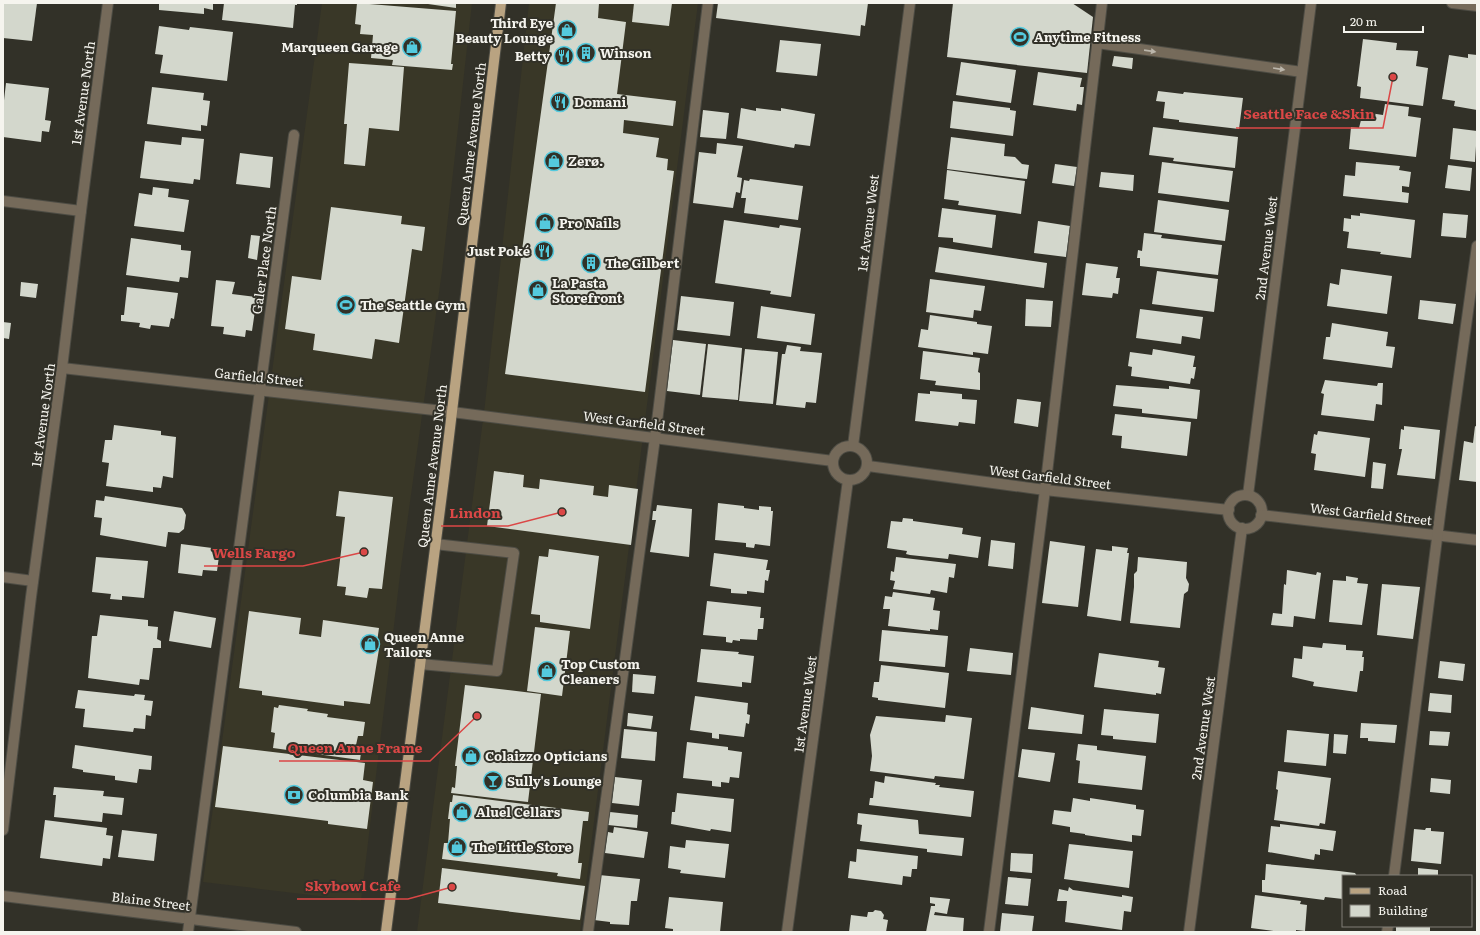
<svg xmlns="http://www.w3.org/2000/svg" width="1480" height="935" font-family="Literata,serif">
<rect width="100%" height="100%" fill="#323128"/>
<g fill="#393727">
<polygon points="322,3 472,3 442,271 401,567 361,901 203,882"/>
<polygon points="529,3 698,3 580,932 417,932 485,404"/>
</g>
<g fill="#d3d7cc">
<polygon points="3,3 37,3 32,41 3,38"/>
<polygon points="159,3 213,3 213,10 204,8 204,14 159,10"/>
<polygon points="224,3 297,3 297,5 295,5 293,28 222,20"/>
<polygon points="357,3 456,11 451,64 453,64 452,70 392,65 393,60 371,58 373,35 360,34 361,25 355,24"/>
<polygon points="421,3 456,3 456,8"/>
<polygon points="556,3 599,3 598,18 626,22 617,94 676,101 673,126 624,120 623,133 659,138 656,157 668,159 667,170 674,171 645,392 505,374"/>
<polygon points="634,3 672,3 669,26 632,22"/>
<polygon points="718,3 868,3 865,26 861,25 860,36 716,18"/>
<polygon points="953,3 1072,3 1093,17 1087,73 947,57"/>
<polygon points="159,26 189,30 190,27 233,32 227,81 160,73 163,55 155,54"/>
<polygon points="1363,39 1397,43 1396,50 1418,51 1416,66 1428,68 1423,106 1360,98 1361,87 1357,86"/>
<polygon points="780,40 821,44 817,76 776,72"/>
<polygon points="1468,54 1477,55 1477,110 1454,106 1455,101 1442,99 1449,55 1468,58"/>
<polygon points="1114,56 1133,58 1132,69 1112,66"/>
<polygon points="961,62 1016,70 1011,103 956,95"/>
<polygon points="349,63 404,67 399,131 369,128 365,166 344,164 347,124 344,124"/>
<polygon points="1038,72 1082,78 1080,87 1084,87 1082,105 1077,104 1076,111 1033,105"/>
<polygon points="6,83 49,88 45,120 51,121 49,132 42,131 41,142 3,137 3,109"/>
<polygon points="152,87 204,93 203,100 210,101 207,126 201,125 201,131 147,124"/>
<polygon points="1158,91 1183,94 1184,92 1243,98 1239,129 1179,122 1179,120 1163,118 1165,102 1156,101"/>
<polygon points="953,101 1010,108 1010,110 1016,111 1013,136 950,128"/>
<polygon points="1385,104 1409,107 1408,116 1421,118 1416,157 1349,149 1351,127 1359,128 1363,112 1383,115"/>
<polygon points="741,108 756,111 756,108 781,111 781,108 815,114 810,146 795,144 794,148 737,138"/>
<polygon points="703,110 729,113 726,139 700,137"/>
<polygon points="1153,127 1238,137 1235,168 1173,161 1174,158 1149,155"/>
<polygon points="1453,128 1477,131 1475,162 1450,159"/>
<polygon points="182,137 204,139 200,180 194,179 193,184 140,178 145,141 181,145"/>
<polygon points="951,137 1005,144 1004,156 1015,157 1022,164 1029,165 1027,179 947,169"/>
<polygon points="717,143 743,146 737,177 742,178 740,193 736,192 733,208 693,203 699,152 716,154"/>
<polygon points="240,153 273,157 270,188 236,184"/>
<polygon points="1162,162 1233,171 1229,202 1158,193"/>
<polygon points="1356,162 1400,166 1399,170 1411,172 1409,187 1402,186 1402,192 1409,193 1408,203 1343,196 1345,175 1355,176"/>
<polygon points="1055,164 1077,167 1074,186 1052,183"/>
<polygon points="1448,165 1472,168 1470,191 1445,188"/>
<polygon points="947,170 1025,181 1021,214 958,205 959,201 944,199"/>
<polygon points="1101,172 1134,175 1133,191 1099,187"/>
<polygon points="750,179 803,186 798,220 744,213 746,198 741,198 744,180 749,181"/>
<polygon points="153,187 169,189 168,197 189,200 184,232 134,226 139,193 152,195"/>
<polygon points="1158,200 1229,210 1225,241 1154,232"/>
<polygon points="331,207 402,216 401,224 425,227 422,251 412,249 399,343 375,339 372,359 313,350 315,334 285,329 292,276 321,280"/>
<polygon points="942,208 996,215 992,248 953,242 953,238 938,237"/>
<polygon points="1360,213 1415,220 1411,258 1380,254 1381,252 1347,248 1349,232 1343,231 1344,218 1351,219 1351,215 1360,216"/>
<polygon points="1443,213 1468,215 1466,238 1441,236"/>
<polygon points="724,220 779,228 780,225 801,228 791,297 770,294 771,291 715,283"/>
<polygon points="1038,221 1070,226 1066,257 1034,253"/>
<polygon points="1144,233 1162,235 1161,238 1222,245 1218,275 1140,266 1140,258 1137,258 1138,250 1142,251"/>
<polygon points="251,235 260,236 257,260 248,258"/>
<polygon points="131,238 181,245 181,250 191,251 188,278 180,277 179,282 126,275"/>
<polygon points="939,247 1047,263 1044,288 935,272"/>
<polygon points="1086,263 1118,267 1116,278 1120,278 1118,294 1113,293 1112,298 1082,295"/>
<polygon points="1341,269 1392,276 1387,314 1327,306 1330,283 1339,285"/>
<polygon points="1157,271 1218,279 1214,312 1152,304"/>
<polygon points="930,279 985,286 981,311 974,310 973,318 926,312"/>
<polygon points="216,280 235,282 232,294 257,297 252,331 246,330 245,337 223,334 224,327 211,326"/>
<polygon points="21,282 38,284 36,298 20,296"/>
<polygon points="127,287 178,293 174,319 171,318 169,327 151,325 150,329 139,327 140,323 121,321 121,315 124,315"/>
<polygon points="681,296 734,302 730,336 677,330"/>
<polygon points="1026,299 1053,301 1051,327 1025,326"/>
<polygon points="1420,300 1456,304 1453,324 1418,319"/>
<polygon points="761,306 815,314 811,345 757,338"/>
<polygon points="1140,309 1203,317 1200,339 1182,336 1181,344 1136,338"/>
<polygon points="930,315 977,322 977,324 992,326 988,354 973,352 973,355 918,347 921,329 928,330"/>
<polygon points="3,322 11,323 9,339 3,338"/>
<polygon points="1332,323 1388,332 1386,346 1395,347 1392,368 1323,359 1326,337 1330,337"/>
<polygon points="673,340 706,344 700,395 667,391"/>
<polygon points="708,344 742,348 738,400 702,397"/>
<polygon points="787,345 801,347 800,351 822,353 816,403 806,402 805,408 776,405 782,354 785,354"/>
<polygon points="745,349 778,352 773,404 739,401"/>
<polygon points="1153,349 1195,356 1193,367 1196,367 1194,379 1191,378 1190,384 1131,376 1132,367 1128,366 1130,352 1152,355"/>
<polygon points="923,351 980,358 978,372 980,373 980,390 935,385 936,381 920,379"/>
<polygon points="1325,380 1377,386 1378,383 1383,383 1382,405 1376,404 1374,421 1321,415 1324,394 1321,393"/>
<polygon points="1116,385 1169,389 1169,386 1200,390 1197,419 1142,413 1142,409 1113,406"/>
<polygon points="930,391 962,394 962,399 977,400 975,424 959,422 958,426 915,421 918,393 930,394"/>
<polygon points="1017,399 1041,402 1038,427 1014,423"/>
<polygon points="1115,414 1191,422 1187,456 1121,448 1122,436 1112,435"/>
<polygon points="114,425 161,431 161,435 176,437 173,478 163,476 161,488 153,487 153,492 106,486 109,463 102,462 105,440 112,440"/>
<polygon points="1404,426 1440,430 1435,479 1397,475 1402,449 1399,449 1401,429 1404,430"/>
<polygon points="1475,426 1477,427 1477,482 1459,480 1464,441 1473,443"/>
<polygon points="1318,431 1370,438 1365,477 1314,470 1316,454 1311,453 1314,434 1317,435"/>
<polygon points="1373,462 1386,464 1383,489 1371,488"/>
<polygon points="494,471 524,475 523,487 539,489 540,479 594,486 593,495 608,497 609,485 638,489 631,545 487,526"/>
<polygon points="339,491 393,497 382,589 369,588 367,598 345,595 346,587 337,586 345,517 336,516"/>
<polygon points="105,496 182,508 186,515 184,529 179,533 168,532 166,547 100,535 102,518 94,517 96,500 104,501"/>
<polygon points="718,503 744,506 744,508 759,510 759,506 771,507 771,511 773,511 770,546 755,544 754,548 746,547 746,543 715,540"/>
<polygon points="657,505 692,509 689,557 650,552 656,520 652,520 653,511 656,511"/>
<polygon points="903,518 913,519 913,521 963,528 962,534 981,537 978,558 949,554 948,559 910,555 906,554 907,551 887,548 891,521 902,522"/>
<polygon points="991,540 1015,543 1013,569 988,566"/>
<polygon points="1050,541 1085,546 1078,607 1042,603"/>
<polygon points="181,544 220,549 217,571 203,570 202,576 178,573"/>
<polygon points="1112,546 1128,548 1127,553 1129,553 1121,621 1087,616 1096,549 1112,551"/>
<polygon points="549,549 599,556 590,629 540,622 540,615 531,614 539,556 548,557"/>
<polygon points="714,553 768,560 766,570 770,570 768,581 765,580 764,593 747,591 747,594 731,593 731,589 710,586"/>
<polygon points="96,557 148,561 144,598 122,596 122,600 110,599 111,594 92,592"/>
<polygon points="896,557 956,564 954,578 949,577 947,593 931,590 930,594 893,589 895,581 890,580 891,571 894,572"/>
<polygon points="1138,557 1187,562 1186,578 1189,584 1188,591 1184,594 1180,628 1130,623 1134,587 1134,574 1137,571"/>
<polygon points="1287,570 1316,575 1317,572 1321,573 1315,619 1294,616 1293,627 1271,625 1273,613 1282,614 1284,584 1286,585"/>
<polygon points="1346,576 1358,578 1357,583 1368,584 1362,625 1329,622 1333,580 1346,581"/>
<polygon points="1382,584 1420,587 1413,639 1377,635"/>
<polygon points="893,592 935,598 933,610 940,611 938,630 930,629 930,631 888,626 890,609 883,609 885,596 892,597"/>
<polygon points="707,601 761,607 760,618 764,618 763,629 758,629 757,640 740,639 740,641 733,640 732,643 726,642 726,637 703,635"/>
<polygon points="174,611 216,618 211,648 169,641"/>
<polygon points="249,611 301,618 299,634 321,637 323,620 379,628 376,649 379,649 370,704 344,701 344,706 262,695 262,691 239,688"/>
<polygon points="100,615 148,620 148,626 158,627 157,639 161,641 161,648 153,648 149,680 140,679 139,685 88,678 92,636 97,636"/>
<polygon points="535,627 570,631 562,696 527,691"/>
<polygon points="882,630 948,636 945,667 879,661"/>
<polygon points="1323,643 1346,645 1346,650 1363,651 1362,657 1364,657 1363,671 1360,671 1357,692 1313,686 1314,682 1292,677 1294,658 1302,659 1303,646 1322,648"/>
<polygon points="970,648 1013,653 1011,675 967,671"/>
<polygon points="701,649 739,652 738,654 754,656 751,683 742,682 742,687 697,682"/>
<polygon points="1099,653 1159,661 1158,667 1165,668 1161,694 1156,693 1156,695 1094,687"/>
<polygon points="1440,661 1465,664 1463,681 1438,678"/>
<polygon points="881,665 949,673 945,708 878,700 878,698 872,697 874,682 879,682"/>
<polygon points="633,674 656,676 654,694 632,692"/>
<polygon points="465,685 541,694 528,802 451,793 452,787 455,788 457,766 455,766"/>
<polygon points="78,690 134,696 135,694 145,695 144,700 153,701 151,716 146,715 145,729 134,728 133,732 83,727 85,709 75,708"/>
<polygon points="1430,693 1452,695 1451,713 1428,711"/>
<polygon points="695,696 748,703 747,714 750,715 749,724 746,723 744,737 719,734 719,739 712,738 712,733 690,730"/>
<polygon points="279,705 308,709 307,711 328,714 327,717 365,722 363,736 358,736 356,745 362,746 360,760 273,748 275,733 271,732 274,707 278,708"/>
<polygon points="1031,707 1084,715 1082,734 1028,729"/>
<polygon points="1104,709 1159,714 1156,743 1113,739 1113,736 1101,735"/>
<polygon points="628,713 653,716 651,729 627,726"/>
<polygon points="946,715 972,718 964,779 935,776 934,779 870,771 872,756 870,735 876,716 945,722"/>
<polygon points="1361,723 1397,725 1395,743 1368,741 1368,738 1360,738"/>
<polygon points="624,729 657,732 655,761 621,758"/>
<polygon points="1287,730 1329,734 1326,766 1284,762"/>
<polygon points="1430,731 1450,732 1448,746 1429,745"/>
<polygon points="1334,734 1348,735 1346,754 1333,753"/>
<polygon points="687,742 728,747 728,750 742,752 739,778 730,777 729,783 721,782 721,787 712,786 712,781 683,778"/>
<polygon points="1078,744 1097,746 1097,750 1146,756 1142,790 1078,783 1080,761 1076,760"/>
<polygon points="75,745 152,756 151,770 139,769 137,783 115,780 115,776 83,772 83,770 72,768"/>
<polygon points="223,746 365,763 363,780 373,782 367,829 328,824 328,821 215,807"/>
<polygon points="1022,749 1055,753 1050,782 1018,777"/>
<polygon points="1278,771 1331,778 1325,824 1320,823 1319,826 1274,820 1278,790 1276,789"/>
<polygon points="885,776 936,783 935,785 940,785 939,787 974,791 971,817 869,805 870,798 873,798 875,781 884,783"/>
<polygon points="615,777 642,780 639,806 612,803"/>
<polygon points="1431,778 1451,780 1450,794 1430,792"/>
<polygon points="54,787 104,791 103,796 124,798 122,815 103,813 102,822 54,817 56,795 53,795"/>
<polygon points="677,793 734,799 731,832 711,829 710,831 671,824 672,812 675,812"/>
<polygon points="453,795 589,812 588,821 583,821 578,863 582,863 580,879 557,876 558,873 442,859 444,843 448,843 450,819 448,819 450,802 452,802"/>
<polygon points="1073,798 1090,801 1090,798 1136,805 1136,809 1144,810 1141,836 1132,835 1132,842 1085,835 1085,834 1070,832 1070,827 1052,824 1054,810 1071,812"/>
<polygon points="610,812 638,815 637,828 608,825"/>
<polygon points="858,813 918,820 919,834 964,838 962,856 927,852 927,849 860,841 862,825 857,824"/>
<polygon points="45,820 107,828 106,835 113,836 110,859 103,858 102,866 40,858"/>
<polygon points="1280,824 1336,831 1333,851 1320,849 1320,855 1315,854 1314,860 1268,852 1271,826 1280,827"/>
<polygon points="614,827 648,832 644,858 605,853 608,832 613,833"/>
<polygon points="1426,828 1431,828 1431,831 1444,832 1441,864 1411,861 1414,829 1425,830"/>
<polygon points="122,830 157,834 154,861 118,857"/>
<polygon points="686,840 729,844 725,878 680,873 681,870 668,868 670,846 685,848"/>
<polygon points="1069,844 1133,851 1129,888 1064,879"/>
<polygon points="857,849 918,856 917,869 912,869 911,877 903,876 902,885 848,878 850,861 856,862"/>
<polygon points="1011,853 1033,854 1032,873 1010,871"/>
<polygon points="1266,864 1339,871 1355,873 1357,876 1343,876 1343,899 1325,897 1324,900 1262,892 1262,880 1265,880"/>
<polygon points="442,868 585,886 580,920 438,903"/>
<polygon points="1418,868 1438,870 1438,876 1418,876"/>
<polygon points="599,875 640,879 637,901 631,901 629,925 610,924 610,922 594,920"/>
<polygon points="1008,877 1031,879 1028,906 1005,904"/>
<polygon points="1069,887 1073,890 1122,897 1122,895 1133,897 1131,912 1124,911 1122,930 1065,922 1067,901 1057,901 1059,889 1068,891"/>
<polygon points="1255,895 1301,901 1300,904 1307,905 1305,931 1296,930 1296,932 1281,932 1251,928"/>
<polygon points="669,897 723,902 720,932 673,932 673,929 665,928"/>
<polygon points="930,897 950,899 947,914 935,912 934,915 964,918 963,932 926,932 931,906 935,906 935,904 930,903"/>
<polygon points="875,910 881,911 884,915 883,919 888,920 886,932 849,932 851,915 867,917 868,912 873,912"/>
<polygon points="1002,913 1034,916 1032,932 1000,932"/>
<rect x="1396" y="926" width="34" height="6"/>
</g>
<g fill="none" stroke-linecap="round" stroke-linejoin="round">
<defs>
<g id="minor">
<polyline points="1452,3 1477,6"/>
<polyline points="1097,43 1302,72"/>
<polyline points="3,201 81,211"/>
<polyline points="62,368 452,412 833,461"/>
<circle cx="850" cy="463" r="17"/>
<polyline points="853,446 910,3"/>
<polyline points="868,466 1045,490 1229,510"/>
<polyline points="1248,495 1311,3"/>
<circle cx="1245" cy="512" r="17"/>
<polyline points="1261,515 1477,540"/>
<polyline points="3,577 33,581"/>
<polyline points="420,664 497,671 514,553 435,544"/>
<polyline points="3,830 31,597 62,368 81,211 108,3"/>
<polyline points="1394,876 1441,507 1477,246"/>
<polyline points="3,896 296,932"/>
<polyline points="188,932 294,135"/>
<polyline points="588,932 655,438 708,3"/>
<polyline points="787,932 848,480"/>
<polyline points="989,932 1045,490 1102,3"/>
<polyline points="1189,932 1242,528"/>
<polyline points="1387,932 1388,926"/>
</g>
<polyline id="major" points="386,932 444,478 501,3"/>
</defs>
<use href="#minor" stroke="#4d4c44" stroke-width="12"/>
<use href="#major" stroke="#4d4c44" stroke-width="12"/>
<use href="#minor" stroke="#756a5a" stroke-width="10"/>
<use href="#major" stroke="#b9a381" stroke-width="10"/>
</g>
<defs><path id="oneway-solid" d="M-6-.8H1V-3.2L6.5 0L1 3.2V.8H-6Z"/></defs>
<g fill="#bbb6ab">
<use href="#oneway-solid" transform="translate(1150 51) rotate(8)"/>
<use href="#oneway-solid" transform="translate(1279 69) rotate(9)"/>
</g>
<defs>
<symbol id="shop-ring" viewBox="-11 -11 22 22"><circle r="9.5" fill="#323128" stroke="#54cade" stroke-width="1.5"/><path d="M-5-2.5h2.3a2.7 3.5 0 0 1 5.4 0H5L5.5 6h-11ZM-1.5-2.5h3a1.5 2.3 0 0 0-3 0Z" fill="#54cade"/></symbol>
<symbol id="stadium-ring" viewBox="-11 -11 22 22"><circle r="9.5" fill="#323128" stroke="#54cade" stroke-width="1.5"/><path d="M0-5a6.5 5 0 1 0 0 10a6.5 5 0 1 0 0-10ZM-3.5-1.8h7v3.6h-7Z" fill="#54cade"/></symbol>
<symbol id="building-ring" viewBox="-11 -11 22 22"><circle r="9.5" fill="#323128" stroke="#54cade" stroke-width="1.5"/><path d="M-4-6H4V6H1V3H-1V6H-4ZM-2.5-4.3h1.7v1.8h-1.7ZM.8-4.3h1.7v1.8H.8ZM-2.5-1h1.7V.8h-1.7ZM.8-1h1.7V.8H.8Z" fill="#54cade"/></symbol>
<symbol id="restaurant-ring" viewBox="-11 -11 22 22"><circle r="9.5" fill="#323128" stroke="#54cade" stroke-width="1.5"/><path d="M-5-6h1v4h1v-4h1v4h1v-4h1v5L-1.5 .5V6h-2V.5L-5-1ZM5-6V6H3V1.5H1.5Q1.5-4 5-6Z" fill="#54cade"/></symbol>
<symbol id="bar-ring" viewBox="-11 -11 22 22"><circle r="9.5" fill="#323128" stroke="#54cade" stroke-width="1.5"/><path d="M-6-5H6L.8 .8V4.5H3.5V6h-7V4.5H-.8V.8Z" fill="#54cade"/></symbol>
<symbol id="bank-ring" viewBox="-11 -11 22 22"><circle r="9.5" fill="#323128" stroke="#54cade" stroke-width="1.5"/><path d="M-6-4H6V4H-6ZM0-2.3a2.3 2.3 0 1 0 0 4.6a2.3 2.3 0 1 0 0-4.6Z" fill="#54cade"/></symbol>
</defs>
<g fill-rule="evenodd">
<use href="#shop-ring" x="556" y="19" width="22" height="22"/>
<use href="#stadium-ring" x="1009" y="26" width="22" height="22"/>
<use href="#shop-ring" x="401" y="36" width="22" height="22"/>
<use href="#building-ring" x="575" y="42" width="22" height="22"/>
<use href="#restaurant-ring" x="553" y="45" width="22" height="22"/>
<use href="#restaurant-ring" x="549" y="91" width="22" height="22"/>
<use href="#shop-ring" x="543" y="150" width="22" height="22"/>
<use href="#shop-ring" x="534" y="212" width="22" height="22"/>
<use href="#restaurant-ring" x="533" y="240" width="22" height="22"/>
<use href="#building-ring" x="580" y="252" width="22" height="22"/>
<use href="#shop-ring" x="527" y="279" width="22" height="22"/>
<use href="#stadium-ring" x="335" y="294" width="22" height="22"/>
<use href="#shop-ring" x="359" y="633" width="22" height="22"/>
<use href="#shop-ring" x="536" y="660" width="22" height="22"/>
<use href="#shop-ring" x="460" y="745" width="22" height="22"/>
<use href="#bar-ring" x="482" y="770" width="22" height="22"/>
<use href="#bank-ring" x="283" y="784" width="22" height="22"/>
<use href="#shop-ring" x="451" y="801" width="22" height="22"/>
<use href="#shop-ring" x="446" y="836" width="22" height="22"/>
</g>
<g text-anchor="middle" stroke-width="4" stroke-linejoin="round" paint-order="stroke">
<g font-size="13" font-weight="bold" fill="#f5f4ee" stroke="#323128" text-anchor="start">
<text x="553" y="28" text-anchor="end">Third Eye<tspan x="553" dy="15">Beauty Lounge</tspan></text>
<text x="1034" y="42">Anytime Fitness</text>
<text x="398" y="52" text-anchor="end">Marqueen Garage</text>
<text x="600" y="58">Winson</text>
<text x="550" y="61" text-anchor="end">Betty</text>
<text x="574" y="107">Domani</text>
<text x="568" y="166">Zerø.</text>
<text x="559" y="228">Pro Nails</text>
<text x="530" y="256" text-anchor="end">Just Poké</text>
<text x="605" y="268">The Gilbert</text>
<text x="552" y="288">La Pasta<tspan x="552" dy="15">Storefront</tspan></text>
<text x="360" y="310">The Seattle Gym</text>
<text x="384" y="642">Queen Anne<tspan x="384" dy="15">Tailors</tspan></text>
<text x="561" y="669">Top Custom<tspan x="561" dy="15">Cleaners</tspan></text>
<text x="485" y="761">Colaizzo Opticians</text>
<text x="507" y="786">Sully's Lounge</text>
<text x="308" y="800">Columbia Bank</text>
<text x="476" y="817">Aluel Cellars</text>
<text x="471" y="852">The Little Store</text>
</g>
<g font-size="13" fill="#f5f4ee" stroke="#323128">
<text transform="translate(83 93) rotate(-82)" y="5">1st Avenue North</text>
<text transform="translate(471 144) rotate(-83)" y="5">Queen Anne Avenue North</text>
<text transform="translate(868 223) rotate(-83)" y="5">1st Avenue West</text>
<text transform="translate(1266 248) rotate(-83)" y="5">2nd Avenue West</text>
<text transform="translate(264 260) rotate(-82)" y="5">Galer Place North</text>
<text transform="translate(259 377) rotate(6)" y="5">Garfield Street</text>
<text transform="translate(43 415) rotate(-82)" y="5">1st Avenue North</text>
<text transform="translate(644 423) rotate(7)" y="5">West Garfield Street</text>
<text transform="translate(432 466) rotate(-83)" y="5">Queen Anne Avenue North</text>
<text transform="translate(1050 477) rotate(7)" y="5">West Garfield Street</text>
<text transform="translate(1371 514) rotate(6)" y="5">West Garfield Street</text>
<text transform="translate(805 704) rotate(-82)" y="5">1st Avenue West</text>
<text transform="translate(1203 728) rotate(-82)" y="5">2nd Avenue West</text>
<text transform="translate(151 901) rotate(7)" y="5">Blaine Street</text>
</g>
</g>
<path fill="none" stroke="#db4746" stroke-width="1.5" d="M1393 77L1383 128H1236M562 512L508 526H441M364 552L303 566H204M477 716L430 761H279M452 887L408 899H297"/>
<g fill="#db4746" stroke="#323128" stroke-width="1.5">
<circle cx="1393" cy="77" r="4"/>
<circle cx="562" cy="512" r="4"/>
<circle cx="364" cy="552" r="4"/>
<circle cx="477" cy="716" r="4"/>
<circle cx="452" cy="887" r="4"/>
</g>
<g font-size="14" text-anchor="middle" font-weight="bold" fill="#db4746" stroke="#323128" stroke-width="4" stroke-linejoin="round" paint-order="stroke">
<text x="1309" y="119">Seattle Face &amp;Skin</text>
<text x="475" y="518">Lindon</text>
<text x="254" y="558">Wells Fargo</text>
<text x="355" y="753">Queen Anne Frame</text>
<text x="353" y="891">Skybowl Cafe</text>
</g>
<rect width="1480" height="935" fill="none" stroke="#f5f4ee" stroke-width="8"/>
<rect x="1342" y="875" width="130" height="52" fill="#323128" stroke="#807f77"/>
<rect x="1350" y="888" width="20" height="6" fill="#b9a381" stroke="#807f77"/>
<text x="1378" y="895" font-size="12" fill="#f5f4ee">Road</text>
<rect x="1350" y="905" width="20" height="12" fill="#d3d7cc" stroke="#807f77"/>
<text x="1378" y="915" font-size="12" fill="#f5f4ee">Building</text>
<path d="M1344 26v6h79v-6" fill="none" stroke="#f5f4ee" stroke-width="2"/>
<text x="1350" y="26" font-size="12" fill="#f5f4ee" stroke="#323128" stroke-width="3" paint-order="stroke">20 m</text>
</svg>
